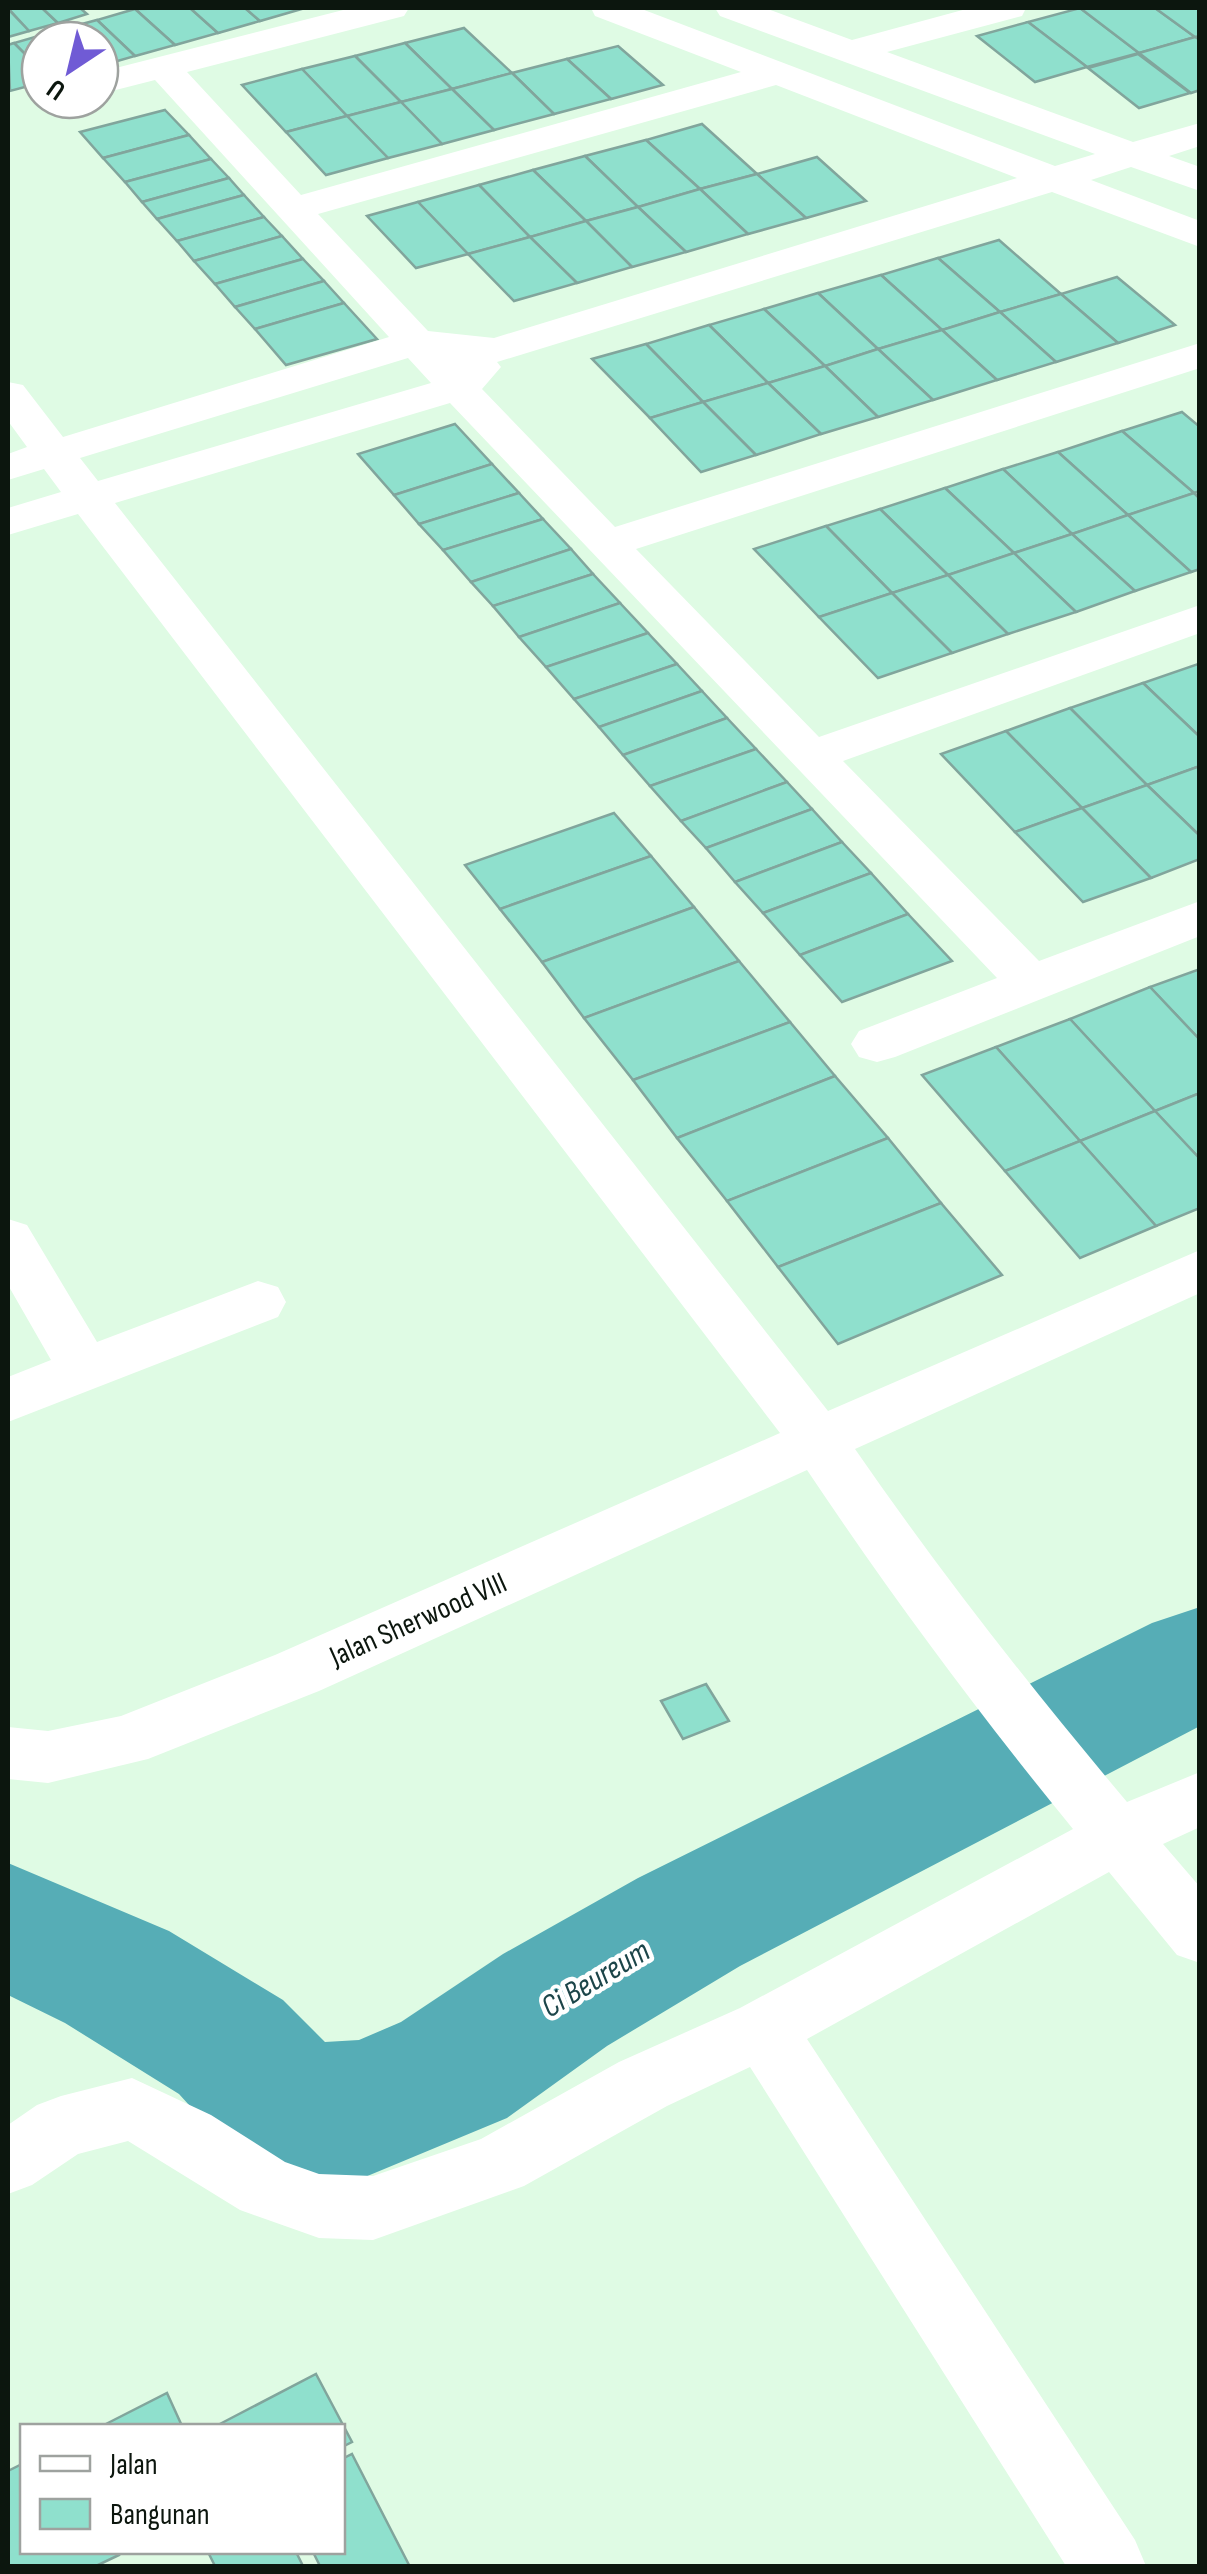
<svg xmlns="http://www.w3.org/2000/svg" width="1207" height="2574" font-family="'Sofia Sans Condensed',sans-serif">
<rect width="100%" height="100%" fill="#dffbe4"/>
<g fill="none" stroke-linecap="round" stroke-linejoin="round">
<polygon fill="#56adb6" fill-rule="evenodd" points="1200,1607 1200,1726 740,1966 607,2046 507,2118 365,2177 294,2182 241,2162 179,2094 65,2023 8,1995 8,1863 169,1931 283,2000 325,2042 359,2040 401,2022 503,1954 638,1878 1152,1623"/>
</g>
<g fill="#8fe0cd" stroke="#81a59c" stroke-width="2.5">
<polygon points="8,8 42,8 58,23 29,31"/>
<polygon points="42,8 80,8 87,14 58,23"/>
<polygon points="190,8 218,33 175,45 135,9"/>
<polygon points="190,8 245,8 260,21 218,33"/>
<polygon points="245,8 305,8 260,21"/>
<polygon points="1080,8 1139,53 1087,67 1028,22"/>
<polygon points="1080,8 1155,8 1195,37 1139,53"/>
<polygon points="1155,8 1200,8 1200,36 1195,37"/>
<polygon points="8,9 29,31 8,37"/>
<polygon points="135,9 175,45 135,56 97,20"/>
<polygon points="97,20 135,56 100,66 100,40 65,40 56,31"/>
<polygon points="1028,22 1087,67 1035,82 977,36"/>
<polygon points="464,28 512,73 452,89 405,43"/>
<polygon points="56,31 65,40 40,40 40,69 14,43"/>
<polygon points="1195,37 1200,40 1200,90 1191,93 1139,53"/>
<polygon points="14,43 40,69 40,83 10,91 8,45"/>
<polygon points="405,43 452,89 401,102 355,56"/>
<polygon points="618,46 663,85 611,99 567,59"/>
<polygon points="1138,54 1190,93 1139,108 1088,68"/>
<polygon points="355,56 401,102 347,116 302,69"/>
<polygon points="567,59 611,99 554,114 512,73"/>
<polygon points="302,69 347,116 286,132 242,85"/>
<polygon points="512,73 554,114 494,130 452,89"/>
<polygon points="452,89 494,130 442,144 401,102"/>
<polygon points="401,102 442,144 388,158 347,116"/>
<polygon points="165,110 189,135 103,158 80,132"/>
<polygon points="347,116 388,158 326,175 286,132"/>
<polygon points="702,124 757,174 700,189 646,140"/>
<polygon points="189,135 211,159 125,182 103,158"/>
<polygon points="646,140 700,189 638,207 585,156"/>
<polygon points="585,156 638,207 586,221 533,170"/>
<polygon points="817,157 866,201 806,218 757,174"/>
<polygon points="211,159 229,178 142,202 125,182"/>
<polygon points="533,170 586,221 530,237 479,185"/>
<polygon points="757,174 806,218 748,234 700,189"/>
<polygon points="229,178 244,195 157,219 142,202"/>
<polygon points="479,185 530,237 468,254 418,202"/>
<polygon points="700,189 748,234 686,252 638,207"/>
<polygon points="244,195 264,217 177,241 157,219"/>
<polygon points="418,202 468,254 416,268 367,216"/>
<polygon points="638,207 686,252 632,267 586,221"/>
<polygon points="264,217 282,236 194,261 177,241"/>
<polygon points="586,221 632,267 577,283 530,237"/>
<polygon points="282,236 303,259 215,284 194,261"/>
<polygon points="530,237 577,283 514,301 468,254"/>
<polygon points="999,240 1061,294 1000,312 938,258"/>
<polygon points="938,258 1000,312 942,330 881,275"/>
<polygon points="303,259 324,281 235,307 215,284"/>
<polygon points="881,275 942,330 878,349 818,293"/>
<polygon points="1117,277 1175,325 1118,343 1061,294"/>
<polygon points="324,281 344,303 255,329 235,307"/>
<polygon points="818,293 878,349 825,366 764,309"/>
<polygon points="1061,294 1118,343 1056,362 1000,312"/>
<polygon points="344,303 377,339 286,365 255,329"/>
<polygon points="764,309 825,366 768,383 709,325"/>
<polygon points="1000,312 1056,362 997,380 942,330"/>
<polygon points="709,325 768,383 703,402 646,344"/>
<polygon points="942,330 997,380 933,400 878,349"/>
<polygon points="646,344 703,402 650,418 592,359"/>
<polygon points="878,349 933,400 878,417 825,366"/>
<polygon points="825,366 878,417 821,434 768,383"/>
<polygon points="768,383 821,434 756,455 703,402"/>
<polygon points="703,402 756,455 701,472 650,418"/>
<polygon points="1182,412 1200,427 1200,491 1194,493 1122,431"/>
<polygon points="455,424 492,464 394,495 358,454"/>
<polygon points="1122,431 1194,493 1128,515 1058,452"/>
<polygon points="1058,452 1128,515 1072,534 1003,469"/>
<polygon points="492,464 519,493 419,524 394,495"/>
<polygon points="1003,469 1072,534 1014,553 945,488"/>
<polygon points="945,488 1014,553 948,575 880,509"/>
<polygon points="519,493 543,519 443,550 419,524"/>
<polygon points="1194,493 1200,499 1200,569 1191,572 1128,515"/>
<polygon points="880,509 948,575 892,593 826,526"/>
<polygon points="1128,515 1191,572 1135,591 1072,534"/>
<polygon points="543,519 571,549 471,582 443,550"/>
<polygon points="826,526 892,593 819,617 754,549"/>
<polygon points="1072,534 1135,591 1076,612 1014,553"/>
<polygon points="571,549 593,574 493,606 471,582"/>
<polygon points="1014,553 1076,612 1008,634 948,575"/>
<polygon points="593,574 620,603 519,637 493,606"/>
<polygon points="948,575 1008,634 952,653 892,593"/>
<polygon points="892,593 952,653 878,678 819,617"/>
<polygon points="620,603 648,633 546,667 519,637"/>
<polygon points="648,633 677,664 574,699 546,667"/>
<polygon points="677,664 702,691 599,727 574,699"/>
<polygon points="1198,664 1200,665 1200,737 1143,683"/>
<polygon points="1143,683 1200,737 1200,766 1147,785 1070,708"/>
<polygon points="702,691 727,718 623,755 599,727"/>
<polygon points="1070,708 1147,785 1082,808 1006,731"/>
<polygon points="727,718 756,749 650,786 623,755"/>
<polygon points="1006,731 1082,808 1015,832 941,754"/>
<polygon points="756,749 787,782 681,821 650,786"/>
<polygon points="1200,766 1200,836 1147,785"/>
<polygon points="787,782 812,809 706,848 681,821"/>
<polygon points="1147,785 1200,836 1200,859 1151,878 1082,808"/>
<polygon points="1082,808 1151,878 1083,902 1015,832"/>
<polygon points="812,809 842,842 735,882 706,848"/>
<polygon points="614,813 651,856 500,909 465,865"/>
<polygon points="842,842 871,873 763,913 735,882"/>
<polygon points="651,856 694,907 542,962 500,909"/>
<polygon points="871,873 908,914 800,955 763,913"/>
<polygon points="694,907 739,961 584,1018 542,962"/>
<polygon points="908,914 952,961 842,1002 800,955"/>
<polygon points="739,961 790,1022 633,1080 584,1018"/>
<polygon points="1200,969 1200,1040 1150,987"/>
<polygon points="1150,987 1200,1040 1200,1093 1155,1111 1070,1019"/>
<polygon points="1070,1019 1155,1111 1080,1141 996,1047"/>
<polygon points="790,1022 835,1076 677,1138 633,1080"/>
<polygon points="996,1047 1080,1141 1005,1171 922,1075"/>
<polygon points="835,1076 888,1138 727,1201 677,1138"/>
<polygon points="1200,1093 1200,1159 1155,1111"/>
<polygon points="1155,1111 1200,1159 1200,1208 1156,1226 1080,1141"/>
<polygon points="888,1138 941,1203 778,1267 727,1201"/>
<polygon points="1080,1141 1156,1226 1080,1258 1005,1171"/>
<polygon points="941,1203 1002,1275 838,1344 778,1267"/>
<polygon points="706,1684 729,1721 683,1739 661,1701"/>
<polygon points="316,2374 352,2442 342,2447 342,2426 216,2426"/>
<polygon points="167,2393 182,2426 102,2426"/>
<polygon points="352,2454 409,2565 407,2566 320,2566 313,2552 342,2552 342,2459"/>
<polygon points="22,2464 22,2552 118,2552 119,2555 96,2566 8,2566 8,2471"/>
<polygon points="208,2552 296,2552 303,2566 215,2566"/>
</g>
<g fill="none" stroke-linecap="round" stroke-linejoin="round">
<g fill="#fff" fill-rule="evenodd">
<path d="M351,8H409L404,16L187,72L301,195L741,72L595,16L591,8H639L1055,166L1095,154L720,16L715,8H765L852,40L970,8H1026L1022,16L887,52L1133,142L1200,123V146L1169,156L1200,167V191L1131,167L1091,180L1200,221V247L1052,192L497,362L501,367L482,389L615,527L1200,343V368L636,549L819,737L1200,605V633L843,761L1039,961L1200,901V936L895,1057L877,1062L859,1057L851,1044L859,1031L997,978L450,403L115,503L828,1411L1200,1250V1293L855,1449C940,1572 1031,1688 1127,1802L1200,1772V1827L1163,1844L1200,1887V1963L1177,1955L1109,1872L807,2039L1135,2540L1146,2566H1066L750,2067L667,2106L524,2186L373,2240L319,2238L240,2210L128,2141L78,2154L32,2185L8,2194V2125L37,2105L61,2096L132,2078L211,2115L285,2162L319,2174L373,2176L481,2139L619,2062L740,2008L1073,1829C978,1713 890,1594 807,1470L319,1691L148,1759L48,1783L8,1779V1727L48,1731L121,1716L275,1655L780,1433L78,514L8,535V508L61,492L44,469L8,480V454L27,447L8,421V382L23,385L63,437L389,337L155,80L100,94V72ZM776,85L1017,178L494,338L428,331L318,214ZM408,358L431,383L98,481L80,458Z"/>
<polygon points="8,1219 27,1225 97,1342 258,1281 278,1287 286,1302 278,1317 8,1422 8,1377 51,1360 8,1285"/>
</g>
</g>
<g text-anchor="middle" stroke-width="9" stroke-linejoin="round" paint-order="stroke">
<g font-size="30" fill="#0c160e" stroke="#fff">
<text transform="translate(418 1619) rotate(-24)" y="10">Jalan Sherwood VIII</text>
</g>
<g font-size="32" font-style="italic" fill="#1c4549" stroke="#fff">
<text transform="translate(595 1978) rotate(-31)" y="11">Ci Beureum</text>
</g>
</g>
<rect width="1207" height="2574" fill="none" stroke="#0c160e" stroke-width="20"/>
<rect x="20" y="2424" width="325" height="130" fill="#ffffff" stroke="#9ea29f" stroke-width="2.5"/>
<rect x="40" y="2456" width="50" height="15" fill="#ffffff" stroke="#9ea29f" stroke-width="2.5"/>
<text x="110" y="2474" font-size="30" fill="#0c160e">Jalan</text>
<rect x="40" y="2499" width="50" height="30" fill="#8fe0cd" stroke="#9ea29f" stroke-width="2.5"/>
<text x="110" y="2524" font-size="30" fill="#0c160e">Bangunan</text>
<g transform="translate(70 70) rotate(215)"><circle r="48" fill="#ffffff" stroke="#9ea29f" stroke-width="2.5"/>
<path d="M0-8L18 38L0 25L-18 38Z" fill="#705bd5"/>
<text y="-15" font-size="28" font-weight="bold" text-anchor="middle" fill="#0c160e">U</text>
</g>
</svg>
